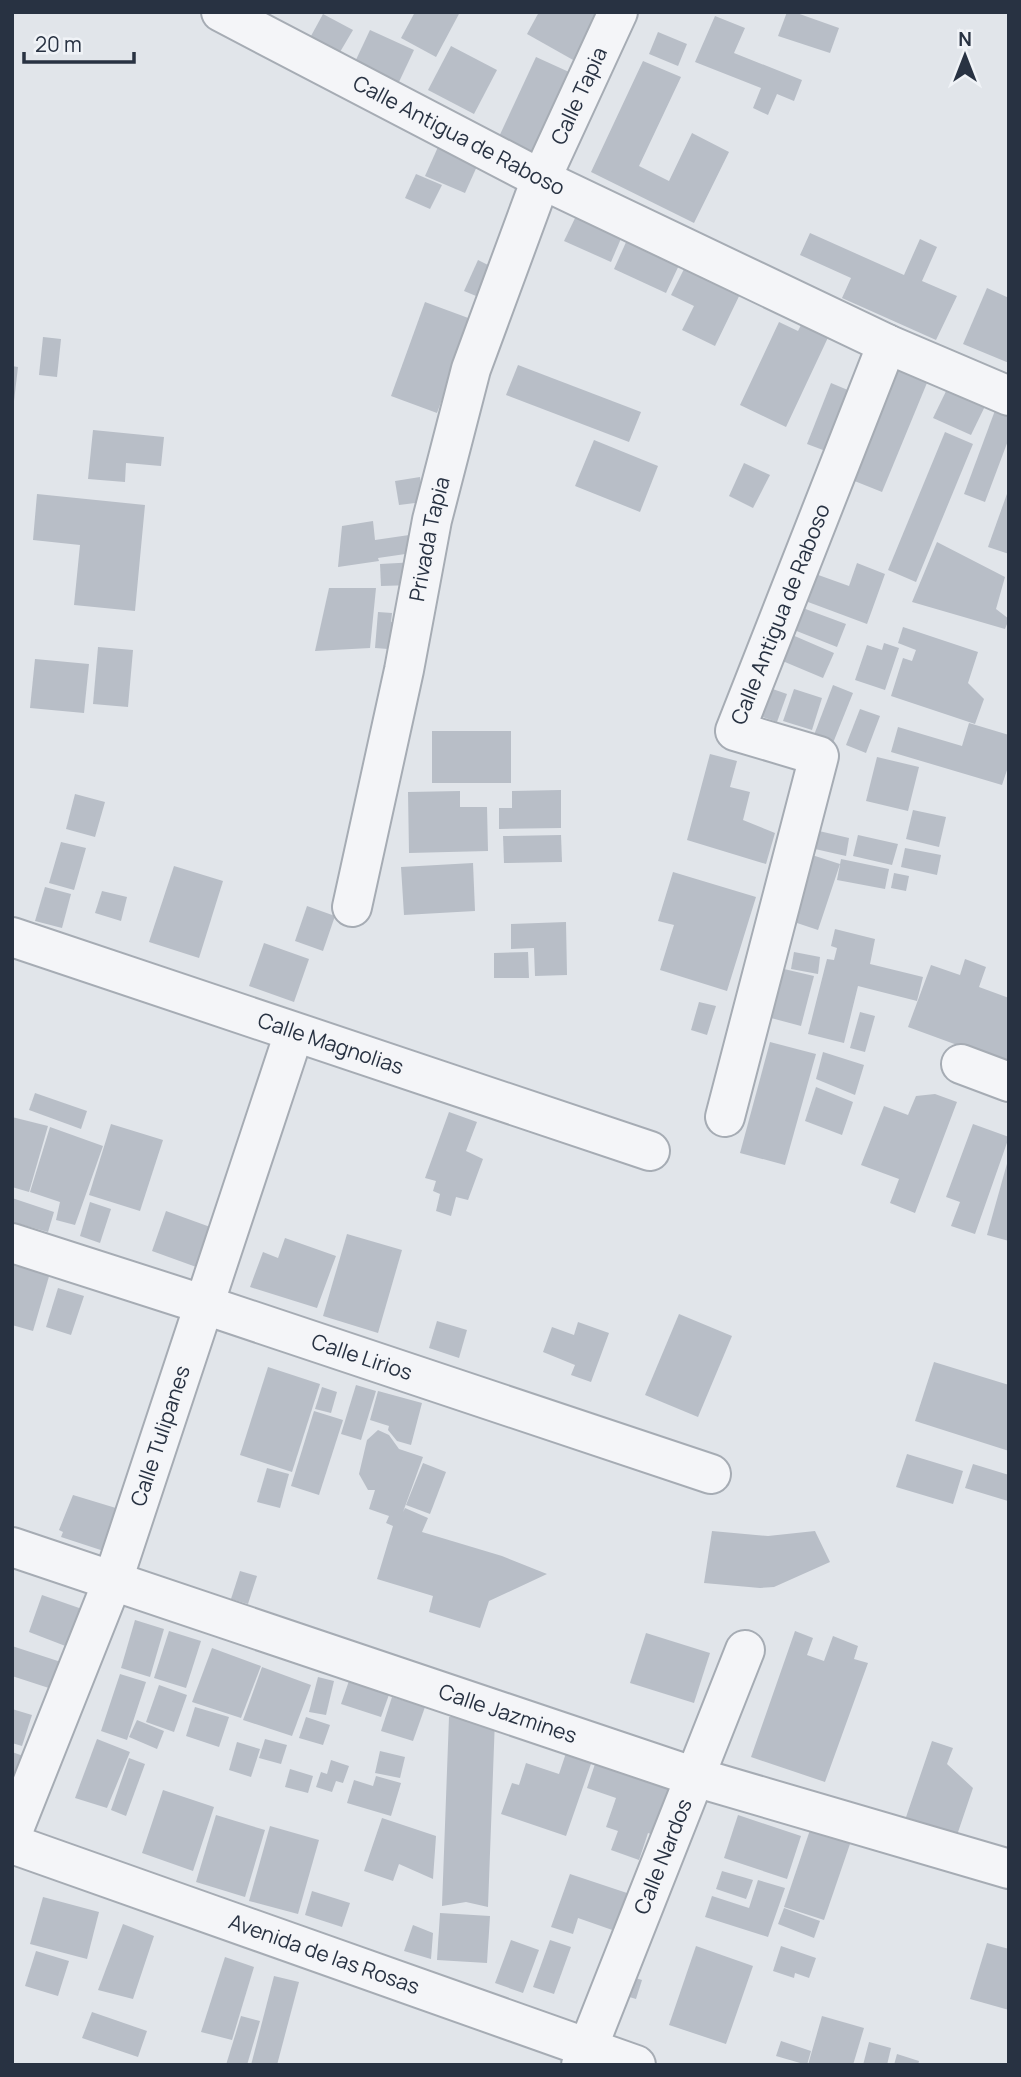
<svg xmlns="http://www.w3.org/2000/svg" width="1021" height="2077" font-family="Manrope,sans-serif">
<rect width="100%" height="100%" fill="#e1e5ea"/>
<g fill="#b8bec7">
<polygon points="415,12 460,12 436,57 401,38"/>
<polygon points="539,12 599,12 582,65 527,34"/>
<polygon points="787,12 794,12 839,28 830,53 778,36"/>
<polygon points="323,14 353,30 340,52 311,36"/>
<polygon points="715,16 745,28 734,53 802,80 794,101 777,94 768,115 753,108 761,88 695,62"/>
<polygon points="370,30 414,50 398,84 354,64"/>
<polygon points="658,32 687,44 678,66 649,54"/>
<polygon points="451,46 497,70 474,114 428,90"/>
<polygon points="536,57 569,72 530,155 497,141"/>
<polygon points="643,61 681,77 639,166 669,181 692,133 729,152 694,223 591,172"/>
<polygon points="438,147 478,164 465,193 425,176"/>
<polygon points="416,174 442,185 430,209 405,198"/>
<polygon points="577,214 623,234 611,262 564,241"/>
<polygon points="810,233 904,275 920,239 937,247 922,281 957,296 936,340 842,298 851,278 800,255"/>
<polygon points="627,240 680,263 666,293 614,269"/>
<polygon points="478,260 494,268 481,298 464,291"/>
<polygon points="688,261 743,288 715,346 682,330 694,306 671,295"/>
<polygon points="987,288 1009,298 1009,363 963,344"/>
<polygon points="425,302 471,319 437,413 391,396"/>
<polygon points="805,317 832,329 786,427 740,405 779,322 798,331"/>
<polygon points="43,337 61,339 57,377 39,375"/>
<polygon points="893,364 929,378 882,492 847,478"/>
<polygon points="518,365 641,412 629,442 506,395"/>
<polygon points="12,366 18,367 14,401 12,401"/>
<polygon points="831,383 855,393 831,453 807,444"/>
<polygon points="950,383 988,400 971,435 933,418"/>
<polygon points="997,405 1009,409 1009,438 985,502 964,494"/>
<polygon points="93,430 164,437 161,466 126,463 125,482 88,479"/>
<polygon points="945,432 973,444 916,582 888,570"/>
<polygon points="594,440 658,466 640,512 575,486"/>
<polygon points="744,463 770,475 753,508 729,496"/>
<polygon points="420,477 423,502 399,505 395,481"/>
<polygon points="1008,491 1009,491 1009,554 988,547"/>
<polygon points="37,494 145,505 135,611 74,605 80,545 33,540"/>
<polygon points="373,521 375,540 416,534 419,552 378,558 379,561 338,567 342,526"/>
<polygon points="937,542 1005,577 996,609 1009,619 1005,629 912,602"/>
<polygon points="417,562 413,585 381,586 380,564"/>
<polygon points="857,563 885,574 867,624 800,599 810,572 849,586"/>
<polygon points="329,588 376,588 370,648 315,651"/>
<polygon points="792,604 846,624 837,647 784,626"/>
<polygon points="378,612 392,613 391,622 403,623 401,650 375,648"/>
<polygon points="903,627 978,652 968,683 984,699 975,724 891,696 903,658 912,661 916,650 898,643"/>
<polygon points="783,631 834,653 823,678 773,657"/>
<polygon points="884,643 899,648 885,690 855,680 867,645 882,650"/>
<polygon points="98,647 133,650 128,707 93,704"/>
<polygon points="35,659 89,664 84,713 30,708"/>
<polygon points="833,685 853,693 833,743 814,735"/>
<polygon points="764,686 787,694 777,722 754,714"/>
<polygon points="794,689 822,698 812,730 783,721"/>
<polygon points="860,709 880,716 866,753 846,745"/>
<polygon points="969,723 1009,735 1009,764 1002,785 891,752 898,727 962,746"/>
<rect x="432" y="731" width="79" height="52"/>
<polygon points="710,754 737,761 730,787 750,792 743,820 775,833 766,864 687,840"/>
<polygon points="877,757 919,767 908,811 866,801"/>
<polygon points="561,790 561,828 499,829 499,808 512,808 512,791"/>
<polygon points="460,791 460,807 487,807 488,851 409,853 408,792"/>
<polygon points="75,794 105,802 95,837 66,829"/>
<polygon points="913,810 946,817 939,847 906,839"/>
<polygon points="819,831 849,838 846,856 815,849"/>
<polygon points="561,835 562,862 504,863 503,836"/>
<polygon points="858,835 898,844 892,865 853,856"/>
<polygon points="61,842 86,848 74,890 49,883"/>
<polygon points="905,848 941,855 937,875 901,867"/>
<polygon points="812,855 840,864 818,930 791,921"/>
<polygon points="841,859 889,869 885,889 837,880"/>
<polygon points="473,863 475,911 404,915 401,867"/>
<polygon points="174,866 223,881 199,958 149,942"/>
<polygon points="673,872 756,897 727,991 660,970 674,925 658,921"/>
<polygon points="894,873 909,876 906,891 891,888"/>
<polygon points="45,887 71,894 62,928 35,921"/>
<polygon points="102,891 127,897 121,921 95,913"/>
<polygon points="307,906 335,916 323,951 295,941"/>
<polygon points="566,922 567,975 535,976 534,948 511,949 511,924"/>
<polygon points="835,929 875,939 870,964 923,977 917,1001 858,986 844,1043 808,1034 827,959 834,960 837,948 831,946"/>
<polygon points="264,943 309,959 294,1002 249,986"/>
<polygon points="528,952 529,978 494,978 494,953"/>
<polygon points="794,952 820,957 818,974 791,969"/>
<polygon points="965,959 986,967 979,987 1009,998 1009,1064 908,1027 931,965 960,975"/>
<polygon points="784,969 814,976 801,1026 771,1018"/>
<polygon points="699,1002 716,1006 707,1035 691,1030"/>
<polygon points="860,1012 875,1016 865,1052 850,1048"/>
<polygon points="770,1042 816,1054 785,1165 740,1153"/>
<polygon points="823,1052 864,1065 855,1095 816,1079"/>
<polygon points="816,1087 853,1102 842,1135 805,1121"/>
<polygon points="35,1093 87,1111 81,1129 29,1110"/>
<polygon points="935,1094 957,1102 915,1213 890,1203 899,1179 861,1165 884,1106 908,1115 916,1096"/>
<polygon points="449,1112 477,1122 466,1151 483,1159 468,1200 456,1197 451,1216 436,1211 440,1194 433,1191 436,1181 425,1178"/>
<polygon points="12,1117 48,1126 29,1192 12,1187"/>
<polygon points="111,1124 163,1140 140,1211 89,1195"/>
<polygon points="973,1124 1009,1137 975,1234 951,1226 960,1202 946,1197"/>
<polygon points="50,1127 103,1146 75,1225 56,1220 60,1202 30,1192"/>
<polygon points="1008,1160 1009,1161 1009,1241 987,1235"/>
<polygon points="12,1198 54,1212 48,1232 12,1222"/>
<polygon points="90,1202 111,1209 100,1243 80,1236"/>
<polygon points="166,1211 213,1228 199,1268 152,1251"/>
<polygon points="347,1234 402,1250 378,1333 323,1316"/>
<polygon points="285,1238 336,1256 317,1308 250,1287 263,1252 278,1258"/>
<polygon points="12,1261 50,1273 33,1331 12,1325"/>
<polygon points="58,1288 84,1296 71,1335 46,1327"/>
<polygon points="679,1314 732,1336 698,1417 645,1395"/>
<polygon points="437,1321 467,1330 459,1358 429,1348"/>
<polygon points="578,1322 609,1333 591,1382 571,1375 575,1365 543,1352 552,1327 574,1335"/>
<polygon points="934,1362 1009,1385 1009,1451 915,1421"/>
<polygon points="268,1367 320,1384 292,1472 240,1455"/>
<polygon points="356,1385 376,1391 361,1440 341,1434"/>
<polygon points="322,1387 337,1392 331,1413 315,1409"/>
<polygon points="378,1391 422,1403 411,1445 397,1441 388,1430 389,1426 370,1420"/>
<polygon points="314,1411 343,1420 319,1495 291,1486"/>
<polygon points="378,1430 389,1435 399,1449 423,1457 403,1512 405,1508 428,1518 422,1532 502,1556 547,1574 489,1601 480,1628 429,1612 433,1596 377,1579 393,1526 386,1523 389,1516 369,1509 375,1490 368,1490 359,1474 367,1440"/>
<polygon points="907,1454 963,1471 953,1504 896,1487"/>
<polygon points="423,1463 446,1472 430,1514 406,1505"/>
<polygon points="973,1464 1009,1475 1008,1501 965,1488"/>
<polygon points="267,1468 289,1474 280,1508 257,1502"/>
<polygon points="73,1495 129,1512 116,1555 61,1537 63,1532 59,1530"/>
<polygon points="712,1531 768,1536 815,1531 830,1562 774,1587 760,1588 704,1583"/>
<polygon points="240,1571 257,1576 248,1604 231,1599"/>
<polygon points="42,1595 82,1609 68,1647 29,1632"/>
<polygon points="135,1620 164,1629 150,1677 121,1668"/>
<polygon points="169,1631 201,1641 186,1688 154,1678"/>
<polygon points="795,1631 813,1638 807,1655 824,1661 833,1636 858,1646 854,1659 868,1663 825,1782 751,1757"/>
<polygon points="646,1633 710,1653 694,1703 630,1683"/>
<polygon points="12,1646 64,1663 55,1690 12,1676"/>
<polygon points="212,1648 261,1666 241,1718 192,1702"/>
<polygon points="262,1667 311,1685 292,1736 243,1720"/>
<polygon points="120,1674 146,1682 127,1740 101,1731"/>
<polygon points="351,1675 391,1689 381,1717 341,1704"/>
<polygon points="318,1677 334,1681 326,1715 309,1712"/>
<polygon points="159,1685 187,1695 174,1732 146,1722"/>
<polygon points="392,1697 425,1707 413,1741 381,1731"/>
<polygon points="195,1707 229,1717 219,1747 186,1736"/>
<polygon points="12,1709 32,1715 22,1746 12,1743"/>
<polygon points="460,1715 495,1719 488,1907 466,1902 442,1906 449,1717"/>
<polygon points="306,1717 330,1725 323,1745 299,1738"/>
<polygon points="137,1720 164,1731 157,1749 129,1737"/>
<polygon points="97,1739 130,1752 107,1808 75,1798"/>
<polygon points="265,1739 287,1745 281,1764 259,1758"/>
<polygon points="932,1741 953,1748 947,1764 973,1788 955,1841 904,1823"/>
<polygon points="237,1742 260,1749 251,1777 229,1770"/>
<polygon points="380,1751 405,1757 400,1778 375,1773"/>
<polygon points="12,1752 29,1758 12,1785"/>
<polygon points="566,1753 592,1761 566,1836 501,1814 512,1783 519,1785 526,1763 559,1774"/>
<polygon points="129,1758 145,1764 126,1816 111,1810"/>
<polygon points="331,1760 349,1766 343,1783 336,1781 332,1792 316,1787 321,1772 327,1774"/>
<polygon points="595,1764 681,1792 665,1839 648,1833 639,1860 611,1850 618,1831 606,1827 616,1798 587,1788"/>
<polygon points="290,1769 313,1776 308,1793 285,1787"/>
<polygon points="376,1776 401,1783 391,1816 347,1803 354,1780 373,1786"/>
<polygon points="163,1790 214,1807 193,1871 142,1853"/>
<polygon points="216,1815 265,1830 245,1897 196,1882"/>
<polygon points="738,1815 801,1836 787,1879 724,1858"/>
<polygon points="382,1818 436,1836 433,1879 399,1864 393,1881 364,1871"/>
<polygon points="270,1826 319,1840 298,1914 249,1901"/>
<polygon points="811,1827 851,1841 824,1920 784,1907"/>
<polygon points="722,1871 753,1880 746,1899 716,1889"/>
<polygon points="570,1874 630,1894 618,1932 578,1918 573,1934 551,1927"/>
<polygon points="758,1880 785,1888 768,1937 705,1917 712,1896 749,1908"/>
<polygon points="312,1891 350,1903 342,1927 305,1915"/>
<polygon points="43,1897 99,1912 87,1959 30,1944"/>
<polygon points="784,1908 820,1921 814,1938 778,1924"/>
<polygon points="440,1913 490,1916 487,1963 437,1960"/>
<polygon points="123,1924 154,1936 133,1999 98,1990"/>
<polygon points="413,1925 433,1933 431,1959 404,1951"/>
<polygon points="511,1940 539,1950 523,1993 495,1983"/>
<polygon points="550,1940 571,1947 554,1994 533,1987"/>
<polygon points="987,1943 1009,1949 1009,2010 970,1999"/>
<polygon points="696,1946 753,1966 726,2044 669,2025"/>
<polygon points="781,1946 816,1958 809,1978 795,1973 794,1978 773,1971"/>
<polygon points="36,1951 69,1961 58,1996 25,1986"/>
<polygon points="225,1957 254,1967 232,2040 201,2032"/>
<polygon points="622,1974 642,1980 636,1999 616,1993"/>
<polygon points="274,1976 299,1982 277,2065 251,2065"/>
<polygon points="92,2012 147,2031 138,2057 82,2038"/>
<polygon points="241,2016 260,2021 247,2065 226,2065"/>
<polygon points="822,2016 864,2028 853,2065 808,2065"/>
<polygon points="781,2041 811,2051 807,2065 776,2056"/>
<polygon points="869,2042 891,2048 887,2065 863,2065"/>
<polygon points="897,2054 919,2061 918,2065 894,2065"/>
</g>
<g fill="none" stroke-linecap="round" stroke-linejoin="round">
<defs>
<g id="minor">
<path id="s1" d="M221,12L541,179L887,344L1009,396"/>
<path id="s2" d="M352,907L404,670L432,520L471,369L541,179L618,12"/>
<path id="s3" d="M12,937L650,1151"/>
<polyline points="961,1064 1009,1082"/>
<path id="s4" d="M725,1117L819,756L735,731L887,344"/>
<path id="s5" d="M12,1243L205,1305L711,1474"/>
<path id="s6" d="M12,1547L695,1777L1009,1869"/>
<path id="s7" d="M12,1834L113,1580L294,1033"/>
<path id="s8" d="M12,1844L636,2065"/>
<path id="s9" d="M581,2065L745,1650"/>
</g>
</defs>
<use href="#minor" stroke="#a6acb4" stroke-width="42"/>
<use href="#minor" stroke="#f4f5f8" stroke-width="38"/>
</g>
<g text-anchor="middle" stroke-width="7" stroke-linejoin="round" paint-order="stroke">
<g font-size="21" fill="#283242" stroke="#f0f3f7">
<text dy="7" stroke="none"><textPath href="#s2" startOffset="845">Calle Tapia</textPath></text>
<text dy="7" stroke="none"><textPath href="#s1" startOffset="268">Calle Antigua de Raboso</textPath></text>
<text dy="7" stroke="none"><textPath href="#s2" startOffset="376">Privada Tapia</textPath></text>
<text dy="7" stroke="none"><textPath href="#s4" startOffset="586">Calle Antigua de Raboso</textPath></text>
<text dy="7" stroke="none"><textPath href="#s3" startOffset="336">Calle Magnolias</textPath></text>
<text dy="7" stroke="none"><textPath href="#s5" startOffset="368">Calle Lirios</textPath></text>
<text dy="7" stroke="none"><textPath href="#s7" startOffset="425">Calle Tulipanes</textPath></text>
<text dy="7" stroke="none"><textPath href="#s6" startOffset="523">Calle Jazmines</textPath></text>
<text dy="7" stroke="none"><textPath href="#s9" startOffset="224">Calle Nardos</textPath></text>
<text dy="7" stroke="none"><textPath href="#s8" startOffset="331">Avenida de las Rosas</textPath></text>
</g>
</g>
<rect width="1021" height="2077" fill="none" stroke="#283242" stroke-width="28"/>
<g transform="translate(965 56)" stroke="#f0f3f7" stroke-width="5" paint-order="stroke">
<path d="M0-5L12 26L0 18L-12 26Z" fill="#283242"/>
<text y="-10" font-size="19" font-weight="bold" text-anchor="middle" fill="#283242">N</text>
</g>
<path d="M24 52v10h110v-10" fill="none" stroke="#283242" stroke-width="3.5"/>
<text x="35" y="52" font-size="21" fill="#283242" stroke="#f0f3f7" stroke-width="5" paint-order="stroke">20 m</text>
</svg>
